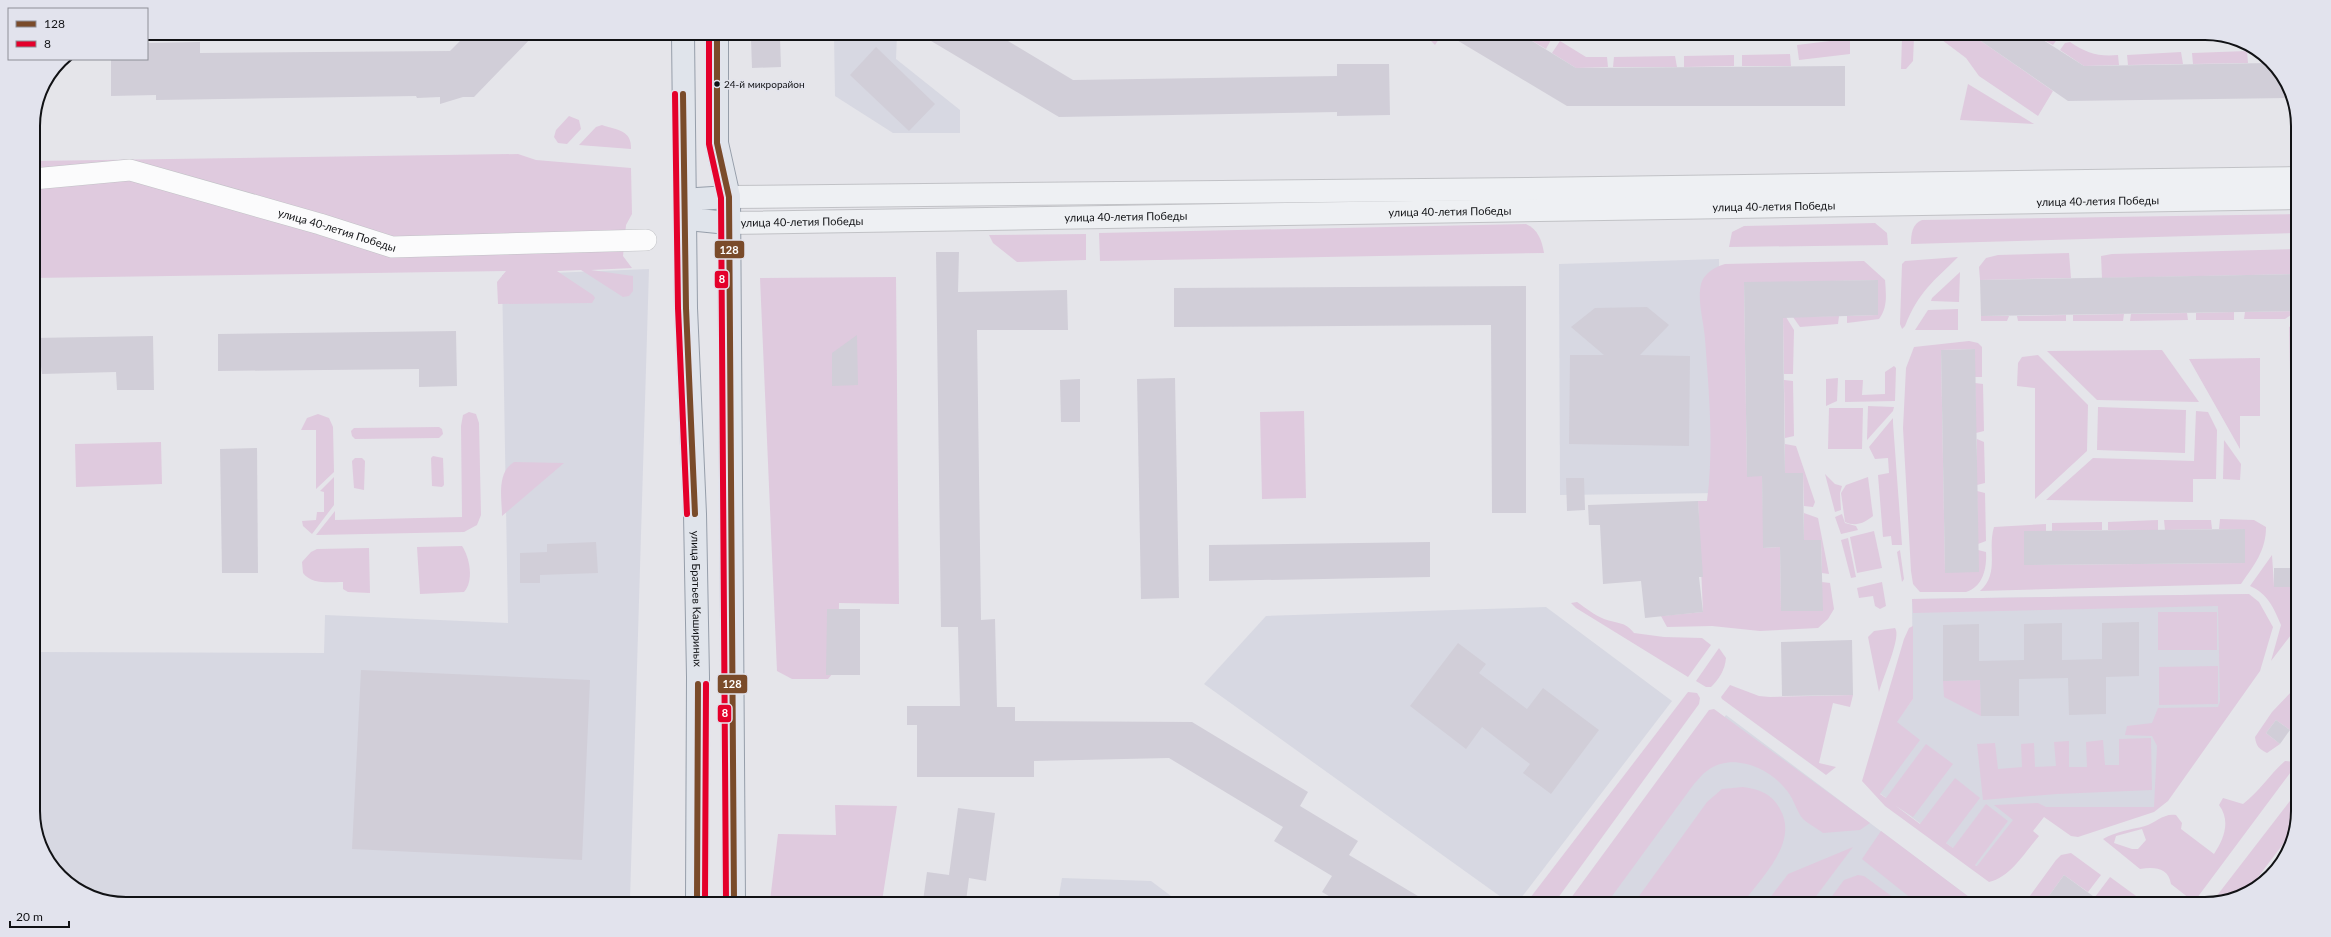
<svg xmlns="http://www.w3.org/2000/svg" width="2331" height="937" font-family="Lato,sans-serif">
<rect width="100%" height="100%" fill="#e5e5ea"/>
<g fill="#d7d8e2">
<polygon points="834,35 897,35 896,59 960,110 960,133 893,133 835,96"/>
<polygon points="1719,259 1721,493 1560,495 1559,264"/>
<polygon points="649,269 630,900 96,899 52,868 33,818 33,652 324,653 325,615 508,623 502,275"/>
<polygon points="2249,594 2243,678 2154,807 2046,807 1990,876 1869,785 1872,755 1913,699 1912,599"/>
<polygon points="1546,607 1672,701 1518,902 1508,902 1204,684 1266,616"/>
<polygon points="1726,715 1870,823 1977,903 1586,903"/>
<polygon points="1062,878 1151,881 1179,902 1058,901"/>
</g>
<g fill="#dfcade" fill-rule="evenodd">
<polygon points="1426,36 1441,36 1435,45"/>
<polygon points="1524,36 1549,36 1552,38 1546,49"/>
<polygon points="1831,37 1850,37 1850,54 1799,60 1797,45 1830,41"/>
<polygon points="1902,37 1914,37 1913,61 1906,69 1901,69"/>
<polygon points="1938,37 1975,37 2053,91 2038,116 1979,76 1966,58"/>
<polygon points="2040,38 2058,38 2053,45"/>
<polygon points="1560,41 1586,57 1607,57 1608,67 1576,68 1552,53"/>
<path d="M2070,42C2086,53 2099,57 2118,55L2119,65L2084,66L2060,50L2065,43Z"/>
<polygon points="2247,51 2248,63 2193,64 2192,53"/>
<polygon points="2181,52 2183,64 2128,65 2127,55"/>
<polygon points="1790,54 1791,66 1742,66 1742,55"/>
<polygon points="1734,55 1734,66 1684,67 1684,56"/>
<polygon points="1675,56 1677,67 1613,67 1614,57"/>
<polygon points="1968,84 2034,124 1960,120"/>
<polygon points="569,116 579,120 581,129 567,144 558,143 554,137 556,130"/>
<path d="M602,125C617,130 632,130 631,149L579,145L596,127Z"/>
<polygon points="518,154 536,160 631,168 632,214 626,225 623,256 632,268 591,270 633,276 633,291 629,296 623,297 581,270 557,271 593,295 595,298 592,303 498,304 497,282 506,271 33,278 33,161"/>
<path d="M2297,214V233L1911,244C1911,234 1912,224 1922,220Z"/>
<polygon points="1875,223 1887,233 1888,245 1729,247 1732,232 1744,226"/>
<path d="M1526,224C1538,229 1542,241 1544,253L1100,261L1099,233Z"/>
<polygon points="1086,234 1086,260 1017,262 993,243 989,235"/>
<polygon points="2297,249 2297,274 2102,278 2101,256 2112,254"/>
<polygon points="2069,253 2071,278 1980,280 1979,267 1986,258 1998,255"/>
<path d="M1958,257C1933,282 1919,291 1905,326L1902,329L1900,324L1902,264L1905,261Z"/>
<path d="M1864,261L1885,280C1886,294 1888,307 1879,319L1847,323V316L1878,315V280L1744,283L1747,476H1762L1764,548L1780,547L1781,611H1822V582L1830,583L1834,609L1828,619L1818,628L1760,631L1712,626L1667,627L1661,616L1703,612L1698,501H1707C1714,448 1709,392 1705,339C1704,322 1697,301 1701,284C1704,273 1715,267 1725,264Z"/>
<polygon points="1960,272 1959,302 1931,301 1932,298"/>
<polygon points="896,277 899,604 839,603 838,667 828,679 792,679 777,671 760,278"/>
<polygon points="1958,309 1958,330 1915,330 1928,310"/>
<polygon points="2297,311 2285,319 2244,319 2245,312"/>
<polygon points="2234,312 2234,320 2196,320 2196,313"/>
<polygon points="2187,313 2188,320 2130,321 2131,314"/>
<polygon points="2124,314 2123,321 2073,321 2073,315"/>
<polygon points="2066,315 2066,321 2018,321 2017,316"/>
<polygon points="1839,316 1838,324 1800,327 1793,317"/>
<polygon points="1981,316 2009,316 2007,321 1981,321"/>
<polygon points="1783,317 1786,317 1794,330 1793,374 1784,374"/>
<polygon points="2296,324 2296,369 2290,370 2289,327"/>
<path d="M1969,341L1978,343L1982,347V377H1975V349L1941,350L1945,572H1978V550L1986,552C1987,568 1983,587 1966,592H1920L1913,584L1911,571L1903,428L1906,368L1914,347Z"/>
<polygon points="2162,350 2199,402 2097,400 2047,351"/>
<polygon points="2038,355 2088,405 2087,451 2035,499 2035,388 2017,386 2018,363 2022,357"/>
<polygon points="2260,358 2260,416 2240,416 2240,449 2189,359"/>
<polygon points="1894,366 1896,368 1895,401 1845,402 1845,380 1863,380 1862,395 1885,394 1885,372"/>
<polygon points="1838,378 1837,401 1826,406 1826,379"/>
<polygon points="2290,378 2296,380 2296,424 2291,425"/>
<polygon points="1784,380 1793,381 1794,436 1785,438"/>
<polygon points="1975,383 1983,384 1984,431 1976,433"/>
<polygon points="1868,406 1894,407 1893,411 1867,440"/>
<polygon points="2098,407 2186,410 2185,453 2097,450"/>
<polygon points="1829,408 1863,408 1862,449 1828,449"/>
<polygon points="1304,411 1306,498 1262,499 1260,412"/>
<polygon points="2196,411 2208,412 2217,430 2216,479 2193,479 2193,502 2046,500 2093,458 2194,461"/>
<polygon points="469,412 476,414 479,423 481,515 477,525 464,532 316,535 335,511 335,520 462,517 461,426 463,415"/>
<polygon points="318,414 329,418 333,427 334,472 316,489 316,430 301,430 307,418"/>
<polygon points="1893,418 1893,423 1902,545 1892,545 1891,536 1883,537 1878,475 1889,473 1888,458 1875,459 1869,447"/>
<polygon points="439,427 442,429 443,434 439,438 355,439 352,436 351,431 354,428"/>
<polygon points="2296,434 2295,508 2293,502 2291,439 2292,435"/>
<polygon points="1977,439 1984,442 1985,480 1985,483 1977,485"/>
<polygon points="2224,440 2241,464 2240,480 2223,479"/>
<polygon points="161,442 162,484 76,487 75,444"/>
<polygon points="1785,444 1796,446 1815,502 1813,507 1804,506 1803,473 1785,473"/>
<polygon points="433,456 443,458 444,485 442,487 432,486 431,458"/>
<polygon points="355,458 362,458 365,461 364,490 354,488 352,461"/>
<path d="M514,462L564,463L502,516C502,499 496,473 514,462Z"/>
<polygon points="1825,474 1835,484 1842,486 1840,493 1841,510 1835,512"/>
<polygon points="334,477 334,505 312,534 303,526 302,521 316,520 317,512 324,512 324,492 320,491"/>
<path d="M1868,477L1873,516C1864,523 1856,527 1845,522L1841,493L1846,485Z"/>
<polygon points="1977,491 1985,493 1986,541 1978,544"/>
<polygon points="1804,513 1818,518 1829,574 1822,573 1821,540 1804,540"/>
<polygon points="1842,514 1845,523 1856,526 1858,530 1841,534 1835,517"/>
<path d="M2220,519L2254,520L2266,527C2266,551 2254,565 2241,584L1980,591C2000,573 1987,550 1994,527L2046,524V531H2024V565L2245,563V529H2219Z"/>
<polygon points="2158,520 2158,530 2108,530 2108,522"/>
<polygon points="2164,520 2211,520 2212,529 2165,530"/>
<polygon points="2102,522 2102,530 2052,531 2052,523"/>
<polygon points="1874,531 1882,568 1857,573 1850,537"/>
<polygon points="1848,538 1856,577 1851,578 1841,540"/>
<path d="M462,546C470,558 474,581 464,592L420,594L417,547Z"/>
<path d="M369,548L370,593L348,592L343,589V582C330,582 312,585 303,573L302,562L311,552L317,549Z"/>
<polygon points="1900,550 1904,579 1902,582 1897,552"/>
<path d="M2272,555L2274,586L2295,587L2294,631L2271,661L2281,625C2274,608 2267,593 2250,586Z"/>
<polygon points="1882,582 1886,606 1880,609 1875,606 1873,596 1859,598 1857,588"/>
<path d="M2249,594L2259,602L2273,627L2260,671L2168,801L2154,812L2078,837L2071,836L2044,817L2033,831L2039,836C2025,852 2011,877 1989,882L1885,806L1862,781L1904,639L1909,628L1913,626V699L1897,722L1920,740L1880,794L1886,798L1926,744L1953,764L1913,817L1896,806L1920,824L1955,778L1980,798L1946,843L1953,848L1986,804L2008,821L1975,865L1977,866L2013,820L1994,805L2038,803L2046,807H2154L2157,746L2152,736L2125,735L2127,726L2152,723L2158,708L2218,707L2220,701L2218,606L1913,613L1912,599Z"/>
<path d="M1577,602C1586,608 1594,615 1604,619C1617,624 1625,621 1634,633L1664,637L1702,638L1711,645L1688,677L1576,608L1571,603Z"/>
<rect x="2158" y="612" width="59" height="38"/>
<path d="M1895,628C1902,636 1882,680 1879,692L1868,637L1874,631Z"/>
<path d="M1719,648L1726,658C1725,670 1719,679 1711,687H1706L1696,681Z"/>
<polygon points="2218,666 2218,704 2159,705 2159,667"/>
<polygon points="1980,680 1981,716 1944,697 1943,681"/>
<polygon points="1730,685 1759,696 1770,697 1853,695 1850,707 1833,703 1819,763 1836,767 1826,775 1722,699 1721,697"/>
<path d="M2294,689V725L2290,730L2276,720L2266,733L2280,744L2267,753C2259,749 2256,746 2255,737L2272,712Z"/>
<polygon points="1688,692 1697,693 1700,698 1699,704 1555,902 1527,902"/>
<path d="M1714,709L1870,823L1860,830L1823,833C1817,828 1808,824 1803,819C1797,812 1794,800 1788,792C1772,769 1732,751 1707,771C1702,774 1698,780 1694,784L1607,903L1568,902L1709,710Z"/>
<polygon points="2151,738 2152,790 2057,794 1983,800 1977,744 1995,743 1998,769 2022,767 2021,744 2034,743 2035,767 2056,766 2054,742 2069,741 2069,767 2087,767 2086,742 2103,740 2105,765 2119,765 2119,739"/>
<path d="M2285,761L2294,762L2293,769L2194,902L2171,884C2168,867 2154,867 2140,869L2103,839C2117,831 2130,830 2145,826C2156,823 2163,813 2176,815L2182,823L2181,829L2214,854C2224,839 2231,821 2219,805L2223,798L2243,804C2259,792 2270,774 2285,761ZM2142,829L2146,840L2138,849H2132L2114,843L2116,836Z"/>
<path d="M1743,787C1760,789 1772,794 1780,809C1799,842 1762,877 1743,903H1634L1707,802L1722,789Z"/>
<polygon points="2293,797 2293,831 2249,889 2212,902"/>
<polygon points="835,805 897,806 882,901 770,901 778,834 836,835"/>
<polygon points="1881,831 1977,903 1917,903 1862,859"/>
<polygon points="1853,847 1811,903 1766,903 1788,874"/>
<polygon points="2071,853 2101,875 2088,892 2064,875 2043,904 2024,904 2056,860 2061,855"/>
<polygon points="1858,875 1864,876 1901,903 1871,903 1862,896 1857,903 1827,903 1844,880"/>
<polygon points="2110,877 2147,904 2104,904 2095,897"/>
</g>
<g fill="#d1ced8">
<polygon points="467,34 535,34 474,97 463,97 440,104 440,97 417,98 416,96 156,100 156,95 111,96 111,59 147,59 147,43 200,42 200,53 450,51"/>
<polygon points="921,35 998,35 1073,80 1337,76 1337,64 1389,64 1390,115 1337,116 1337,112 1059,117"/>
<polygon points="1450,36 1524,36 1576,68 1845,66 1845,106 1567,106"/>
<polygon points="1975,37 2040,38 2084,66 2270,63 2279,69 2290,98 2068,101"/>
<polygon points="780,38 781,67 752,68 751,39"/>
<polygon points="876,47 935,104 909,131 850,75"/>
<polygon points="936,252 959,252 958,292 1067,290 1068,330 977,330 981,620 995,619 997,707 1015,707 1015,721 1192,722 1308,792 1300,806 1358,841 1349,855 1428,902 1339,902 1322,892 1332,876 1274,841 1283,827 1169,758 1034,761 1034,777 917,777 917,725 907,725 907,706 960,706 958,627 941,627"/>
<polygon points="2297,274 2297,311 1981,316 1980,280"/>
<polygon points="1878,280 1878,315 1783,318 1785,473 1803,473 1804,540 1821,540 1823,611 1781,611 1780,547 1763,548 1762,476 1747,477 1744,282"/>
<polygon points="1526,286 1526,513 1492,513 1491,325 1174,327 1174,288"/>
<polygon points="1647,307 1669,325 1640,355 1690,356 1689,446 1569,444 1570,355 1604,355 1571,327 1595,308"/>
<polygon points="456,331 457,386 419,387 419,369 218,371 218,334"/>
<polygon points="857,335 858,385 832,386 832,353"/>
<polygon points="153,336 154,390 117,390 116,372 42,374 41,366 33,367 33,338"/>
<polygon points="1975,349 1979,572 1945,573 1941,350"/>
<polygon points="1175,378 1179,598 1141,599 1137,379"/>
<polygon points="1080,379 1080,422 1061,422 1060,380"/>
<polygon points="257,448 258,573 222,573 220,449"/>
<polygon points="1566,478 1584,478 1585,510 1567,511"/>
<polygon points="1698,501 1703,577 1699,577 1703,612 1645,618 1641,581 1603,584 1600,525 1589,525 1588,505"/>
<polygon points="2245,529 2245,563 2024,565 2024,531"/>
<polygon points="596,542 598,573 540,575 540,583 520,583 520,553 547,552 547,544"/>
<polygon points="1430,542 1430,577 1209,581 1209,545"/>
<rect x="2274" y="568" width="21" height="19"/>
<polygon points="827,609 860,609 860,675 826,675"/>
<polygon points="2139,622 2139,676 2106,677 2106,714 2069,715 2068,678 2019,679 2019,716 1981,716 1980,680 1943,681 1943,625 1979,624 1979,661 2024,660 2024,624 2062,623 2062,660 2102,659 2102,623"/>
<polygon points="1852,640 1853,695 1782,696 1781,642"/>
<polygon points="1458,643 1486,664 1479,673 1527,709 1543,688 1599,730 1551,794 1523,773 1530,764 1482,727 1466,749 1410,706"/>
<polygon points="361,670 590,680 582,860 352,849"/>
<polygon points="2276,720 2290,730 2280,744 2266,733"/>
<polygon points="958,808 995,813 986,881 969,878 966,901 923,901 927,872 949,875"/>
<polygon points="2064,875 2104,904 2043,904"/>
</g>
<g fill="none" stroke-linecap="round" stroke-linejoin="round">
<defs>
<g id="street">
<path id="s1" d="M33,179L130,170L320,224L392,247L646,240"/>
</g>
<g id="secondary">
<polyline points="729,197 1527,189 2297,178"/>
<path id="s2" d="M728,223L2297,198"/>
</g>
<g id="primary">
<path id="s3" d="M683,34L686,308L695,514L698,677L697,900"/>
<polyline points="717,34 717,143 729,197 734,901"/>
<polyline points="686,211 697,199 729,197"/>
<polyline points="686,211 698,220 728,223"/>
</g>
</defs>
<use href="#street" stroke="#c1c2c6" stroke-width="22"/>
<use href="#secondary" stroke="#c1c2c6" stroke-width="24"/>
<use href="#primary" stroke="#969eaa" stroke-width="24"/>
<use href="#street" stroke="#fbfbfc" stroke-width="21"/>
<use href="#secondary" stroke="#eef0f3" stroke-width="22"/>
<use href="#primary" stroke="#e0e4eb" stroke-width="22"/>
<defs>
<g id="bus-1">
<polyline points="717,34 717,143 729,197 734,901"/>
<polyline points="683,94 686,308 695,514"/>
<polyline points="697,900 698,684"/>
</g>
<g id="bus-2">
<polyline points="709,34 709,144 721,198 726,900"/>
<polyline points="675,94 678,308 687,514"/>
<polyline points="705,900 706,684"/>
</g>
</defs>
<use href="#bus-1" stroke="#e2e3ed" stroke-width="9"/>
<use href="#bus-2" stroke="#e2e3ed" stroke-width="9"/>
<use href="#bus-1" stroke="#7a4b2a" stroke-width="6"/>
<use href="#bus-2" stroke="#e4002b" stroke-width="6"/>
</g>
<circle fill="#111215" stroke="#e2e3ed" stroke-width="1.5" cx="717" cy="84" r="3.5"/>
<g text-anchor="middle" stroke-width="3" stroke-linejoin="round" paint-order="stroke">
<g font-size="10" fill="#111215" stroke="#e2e3ed" text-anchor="start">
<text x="724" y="88">24-й микрорайон</text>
</g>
<g font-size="11" fill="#111215" stroke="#e2e3ed">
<text dy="4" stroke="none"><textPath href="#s2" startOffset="1370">улица 40-летия Победы</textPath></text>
<text dy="4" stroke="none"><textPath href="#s2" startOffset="1046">улица 40-летия Победы</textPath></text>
<text dy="4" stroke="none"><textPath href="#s2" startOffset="722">улица 40-летия Победы</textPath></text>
<text dy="4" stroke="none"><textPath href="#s2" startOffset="398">улица 40-летия Победы</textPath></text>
<text dy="4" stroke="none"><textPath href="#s2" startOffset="74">улица 40-летия Победы</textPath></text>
<text dy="4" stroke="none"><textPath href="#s1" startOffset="313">улица 40-летия Победы</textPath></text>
<text dy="4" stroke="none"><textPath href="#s3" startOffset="565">улица Братьев Кашириных</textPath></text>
</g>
</g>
<path d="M0 0H2331V937H0ZM126 40H2205A86 86 0 0 1 2291 126V811A86 86 0 0 1 2205 897H126A86 86 0 0 1 40 811V126A86 86 0 0 1 126 40Z" fill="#e2e3ed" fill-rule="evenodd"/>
<path fill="none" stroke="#111215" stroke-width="2" d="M126 40H2205A86 86 0 0 1 2291 126V811A86 86 0 0 1 2205 897H126A86 86 0 0 1 40 811V126A86 86 0 0 1 126 40Z"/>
<g stroke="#e2e3ed" stroke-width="1.5">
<rect x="714" y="240" width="31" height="19" rx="4" fill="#7a4b2a"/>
<rect x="714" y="270" width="15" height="19" rx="4" fill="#e4002b"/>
<rect x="717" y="674" width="31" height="20" rx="4" fill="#7a4b2a"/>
<rect x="717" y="704" width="15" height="19" rx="4" fill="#e4002b"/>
</g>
<g font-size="11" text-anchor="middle" font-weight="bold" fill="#fff">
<text x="729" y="254">128</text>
<text x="722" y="283">8</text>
<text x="732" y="688">128</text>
<text x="725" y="717">8</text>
</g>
<rect x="8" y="8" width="140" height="52" fill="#e2e3ed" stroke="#8e8f97"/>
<rect x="16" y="21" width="20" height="6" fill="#7a4b2a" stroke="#8e8f97"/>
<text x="44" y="28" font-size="12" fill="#111215">128</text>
<rect x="16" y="41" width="20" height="6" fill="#e4002b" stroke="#8e8f97"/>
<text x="44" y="48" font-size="12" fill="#111215">8</text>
<path d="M10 921v6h59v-6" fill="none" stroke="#111215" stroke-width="2"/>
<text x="16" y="921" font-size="12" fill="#111215" stroke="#e2e3ed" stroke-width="3" paint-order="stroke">20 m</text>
</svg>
